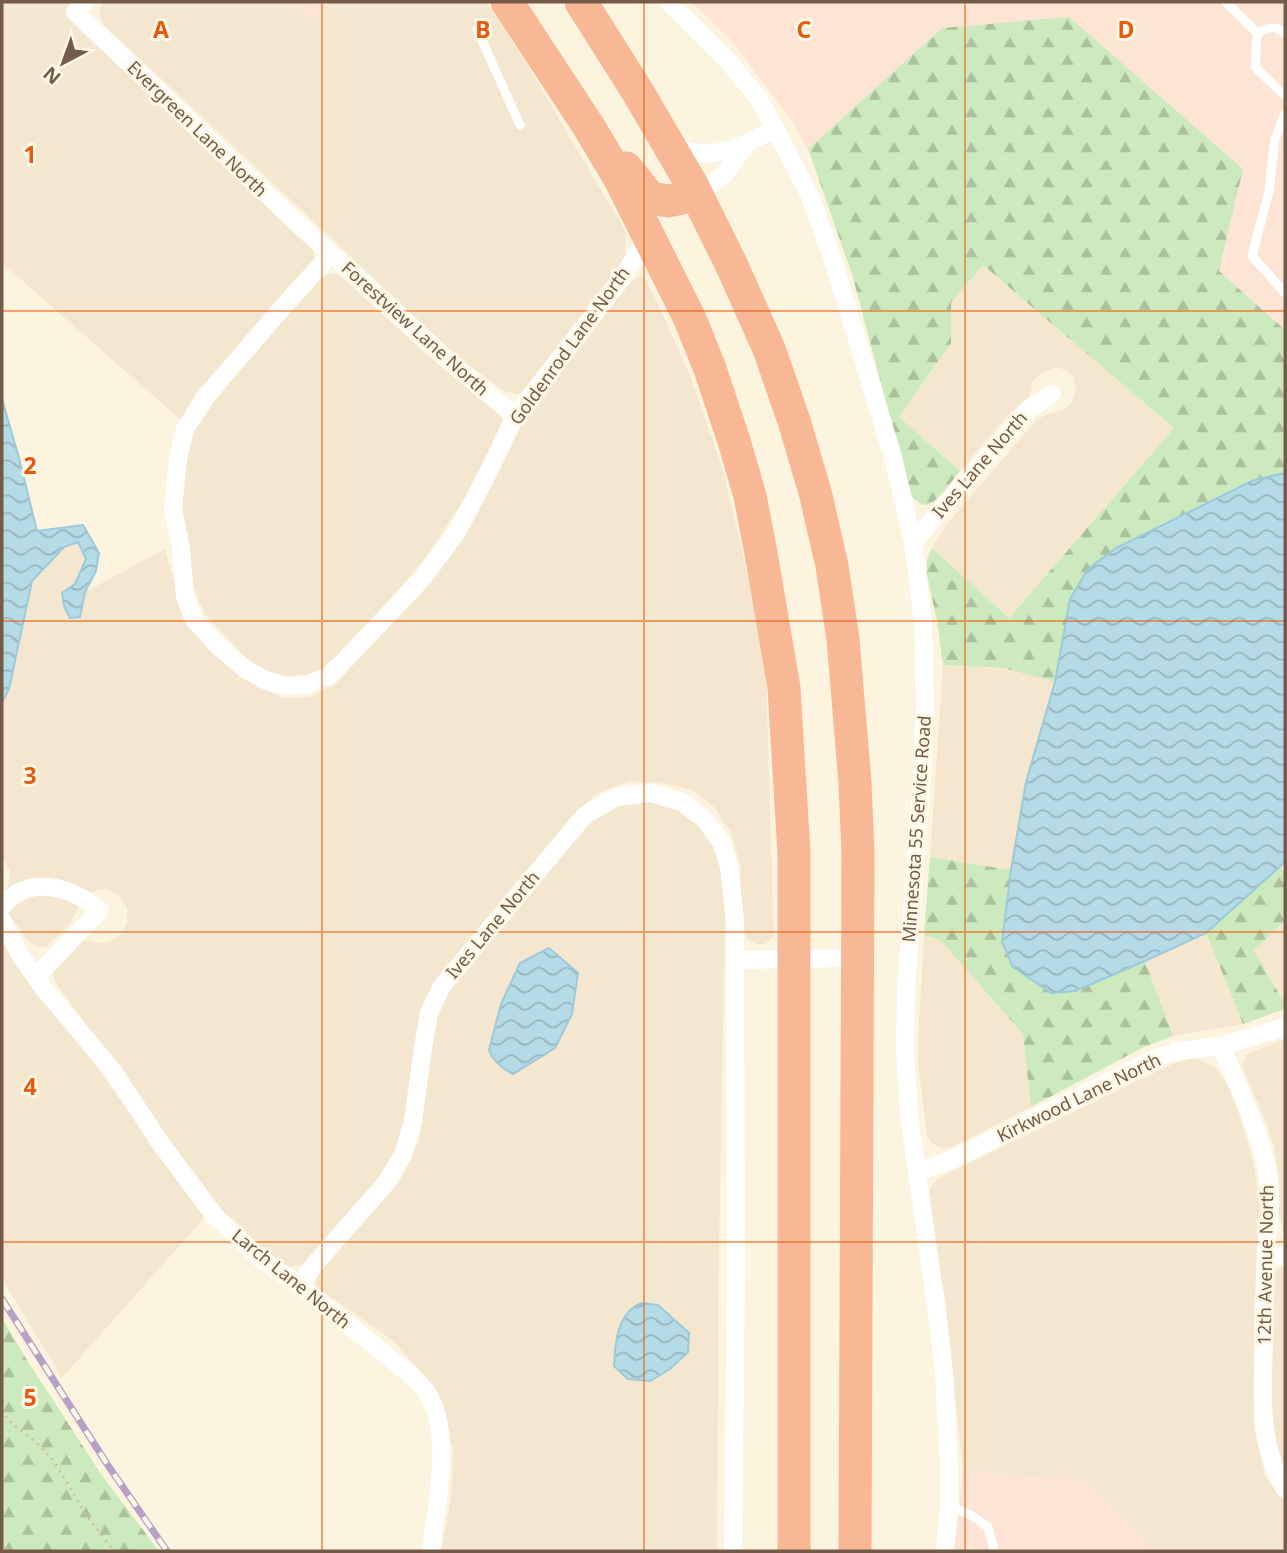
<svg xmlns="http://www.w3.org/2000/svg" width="1287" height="1553" font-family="'Noto Sans',sans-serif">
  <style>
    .residential { fill: #f5e7cf }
    .commercial { fill: #fee4d4 }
    .forest { fill: url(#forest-firs) }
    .water { fill: url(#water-waves); stroke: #9bcad9; stroke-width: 2 }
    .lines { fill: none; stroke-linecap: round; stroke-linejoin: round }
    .path { stroke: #d8b89b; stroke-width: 2.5; stroke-dasharray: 2 5; stroke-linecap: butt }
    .lane { stroke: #fff; stroke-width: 9 }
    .street { stroke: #fff; stroke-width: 18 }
    .highway { stroke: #f9b895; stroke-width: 33 }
    .rail-casing { stroke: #b7a0c6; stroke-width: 7 }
    .rail { stroke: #fff8e7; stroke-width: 4.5; stroke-dasharray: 13; stroke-linecap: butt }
    .grid { fill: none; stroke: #e8590c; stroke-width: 2; stroke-opacity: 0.55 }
    .labels { text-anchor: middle; stroke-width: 6; stroke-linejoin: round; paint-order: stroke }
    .street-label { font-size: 18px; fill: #745b47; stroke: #fff8e7 }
    .grid-label { font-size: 23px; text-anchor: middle; font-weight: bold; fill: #e8590c; stroke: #fff8e7; stroke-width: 6; stroke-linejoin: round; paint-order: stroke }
  </style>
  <defs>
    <pattern id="forest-firs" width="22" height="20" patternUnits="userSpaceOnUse" patternTransform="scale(1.75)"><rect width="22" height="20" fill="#cdeabf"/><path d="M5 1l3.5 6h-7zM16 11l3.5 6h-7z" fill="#abc19d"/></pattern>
    <pattern id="water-waves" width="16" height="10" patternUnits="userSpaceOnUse" patternTransform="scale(1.75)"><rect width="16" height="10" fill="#b5dbe7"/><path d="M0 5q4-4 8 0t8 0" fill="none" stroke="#98b5bd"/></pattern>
  </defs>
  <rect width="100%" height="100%" fill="#fdf4e0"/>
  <path class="residential" d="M2,2H79L75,13L76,26L313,248L314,261L305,275L197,391L181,420L2,263Z
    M102,2H294L313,18L329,2H487L529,68L626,232L625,263L526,390L520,394L505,392L460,359L104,25L99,15Z
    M983,265L1174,428L1009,618L932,548L946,525L1037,419L1048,414L1063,410L1072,402L1075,392L1074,378L1067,371L1057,367L1041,373L1032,383L1031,392L1029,397L1011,412L960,471L899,417L951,343V303Z
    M331,273L339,275L437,363L498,409L503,420L502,426L465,498L426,557L328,672L296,683L269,674L243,655L205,614L186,572L179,525L188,442L202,414L213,399L320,280Z
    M638,277L647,280L690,375L723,470L749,581L766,676L774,936L764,945L756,944L746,938L742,922L740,865L731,833L714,807L693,791L667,784L629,781L596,794L572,817L437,980L406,1127L392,1163L379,1184L301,1265L289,1267L273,1259L217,1205L55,982L52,971L78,942L86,940L98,943L109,942L123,933L127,921V908L119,895L106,889L98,890L91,893L82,900L70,924L46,947H39L29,942L4,908V898L8,886L10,871L2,858V703L9,689L32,581L64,547L78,542L86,559L75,584L80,617L85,592L165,549L181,607L214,654L256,686L284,698L310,697L337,683L452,550L522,424L628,285Z
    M943,665L1003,668L1055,682L1026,782L1011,870L930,857Z
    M645,798L694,813L726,861L719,1249L717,1551H441L451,1497L453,1450L438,1404L419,1370L391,1339L324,1293L315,1285L317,1275L400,1181L420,1138L431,1037L444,997L596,815L622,801Z
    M1285,921V1004L1254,951Z
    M2,932L14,952L205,1217L62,1378L2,1278Z
    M1206,933L1243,1024L1173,1036L1145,961Z
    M924,935L940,940L1023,1034L1031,1107L950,1148H941L932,1143L927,1136L918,1064L919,1021Z
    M1285,1039V1234L1278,1213L1279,1179L1274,1146L1267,1125L1242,1066L1247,1054Z
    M1195,1058L1215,1067L1232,1089L1254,1164L1262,1223L1254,1308V1428L1265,1476L1279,1495L1285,1501V1551H1153L1082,1481L963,1471L945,1299L926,1199L932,1185L938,1179L951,1172L1174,1063Z
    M1282,1267H1285V1476L1269,1438L1273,1278L1277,1269Z"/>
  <path class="commercial" d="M294,2H329L313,18Z
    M691,2H1285V330L1219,272L1243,169L942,28L808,149L792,121L730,39Z
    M963,1471L1082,1481L1153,1551H954Z"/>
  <path class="forest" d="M1069,17L1243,169L1219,271L1285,330V473L1254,480L1116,548L1070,599L1055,682L1003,668L943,665L937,621L927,575V559L932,548L1009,618L1174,428L983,265L951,303V343L899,417L960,471C953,479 937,504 926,505C920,505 915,500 911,496L852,274L808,149L942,28Z
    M930,857L1011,870L1002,942L1075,990L1145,961L1173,1036L1142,1048L1031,1107L1023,1034L940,940L924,935Z
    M1280,867L1285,872V921L1254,951L1285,1004V1009L1243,1024L1206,933Z
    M2,1318L27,1360L101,1474L159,1551H2Z"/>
  <path class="water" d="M2,399L19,458L37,531L83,525L99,553L96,571L85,592L80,617L70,618L64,606L62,593L75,584L86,559L78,542L64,547L32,581L9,689L2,703Z
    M1285,473V862L1206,933L1145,961L1075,991L1051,993L1013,967L1002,942L1011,870L1026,782L1055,682L1070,599L1088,569L1116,548L1254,480Z
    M549,948L578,973L572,1014L555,1048L513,1074C503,1069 493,1061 489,1050L501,1004L520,963Z
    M642,1303L658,1305L689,1333L688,1352L670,1369L650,1381L628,1379L614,1366C615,1343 617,1312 642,1303Z"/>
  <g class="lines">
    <path class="path" d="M2,1410L9,1421L39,1445L54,1461L86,1515L114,1551"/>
    <path class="lane" d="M1226,2L1257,33L1255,67L1285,96
      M477,29L520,125
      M1257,33C1269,27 1275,25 1285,34
      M1285,114L1275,139L1269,191L1252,256L1285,293
      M949,1506L971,1515L988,1527L994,1551"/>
    <path class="street" d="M84,2L75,12L298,224L450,362L515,416
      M669,2L729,62L759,99L775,128
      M672,143C677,145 683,149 688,151C719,160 749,143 775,128L810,196L832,257L893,457L913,542L923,622L925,705L921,791L906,986L905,1051L909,1115L938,1320L944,1373L949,1463V1506L945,1551
      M696,195L724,175L746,145
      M331,254L288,301L209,393L185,429L178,459L173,509L181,548L185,596L194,620L218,646L245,669L265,680L286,686L308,684L328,676L344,661L422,579L457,532L490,469L515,416L621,279L649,236
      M913,542L1029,409L1052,394
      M2,907C28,873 71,887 100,910L36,977
      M2,920L20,955L44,989L113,1071L161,1144L214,1215L261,1259L299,1285L411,1375C415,1380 422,1385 426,1391C454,1432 436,1505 431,1551
      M736,960L857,958
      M1221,1046C1239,1091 1267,1143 1270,1193C1271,1212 1267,1232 1266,1252C1264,1280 1265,1309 1264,1338C1263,1389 1257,1443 1285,1489
      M918,1172L956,1158L1155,1058L1178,1051L1221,1046L1285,1027
      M1266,1255L1285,1256
      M299,1285L326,1251L386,1183L403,1155L413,1121L423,1048L429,1013L442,986L584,816L616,797L651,793L682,802L705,820L721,842L729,866L735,921L736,1274L733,1551"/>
    <path class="highway" d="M507,2L589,127L620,179L690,319L710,369L734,441L750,496L761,553L784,688L794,853V1551
      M581,2L639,94L692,185L732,266L769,349L794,421L815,492L832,566L843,639L855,783L858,853L855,1551
      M626,168L650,198L669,201L696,195"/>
    <g class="rail-casing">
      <path id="rail" d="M2,1299L107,1464L167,1551"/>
    </g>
    <use href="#rail" class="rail"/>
  </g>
  <path class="grid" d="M322,2V1551M644,2V1551M965,2V1551M2,311H1285M2,621H1285M2,932H1285M2,1242H1285"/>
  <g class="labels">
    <g class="street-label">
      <text transform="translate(197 129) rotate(44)" y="6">Evergreen Lane North</text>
      <text transform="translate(415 329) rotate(42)" y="6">Forestview Lane North</text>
      <text transform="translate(570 346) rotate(-54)" y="6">Goldenrod Lane North</text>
      <text transform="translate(980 465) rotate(-49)" y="6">Ives Lane North</text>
      <text transform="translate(917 829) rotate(-86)" y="6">Minnesota 55 Service Road</text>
      <text transform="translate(493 925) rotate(-50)" y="6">Ives Lane North</text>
      <text transform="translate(1079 1098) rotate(-26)" y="6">Kirkwood Lane North</text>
      <text transform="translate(1266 1265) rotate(-89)" y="6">12th Avenue North</text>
      <text transform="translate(291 1279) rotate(39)" y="6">Larch Lane North</text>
    </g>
  </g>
  <g class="grid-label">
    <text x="161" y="38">A</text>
    <text x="483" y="38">B</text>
    <text x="804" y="38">C</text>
    <text x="1126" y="38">D</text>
    <text x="30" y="163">1</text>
    <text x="30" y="474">2</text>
    <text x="30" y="784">3</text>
    <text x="30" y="1095">4</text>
    <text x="30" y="1406">5</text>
  </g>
  <rect width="1287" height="1553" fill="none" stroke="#745b47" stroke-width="7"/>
  <g transform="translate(63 63) rotate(221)" stroke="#fff8e7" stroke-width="5" paint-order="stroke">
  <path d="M0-5L12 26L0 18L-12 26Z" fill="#745b47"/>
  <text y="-10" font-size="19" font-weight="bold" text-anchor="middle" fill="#745b47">N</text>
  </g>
</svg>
